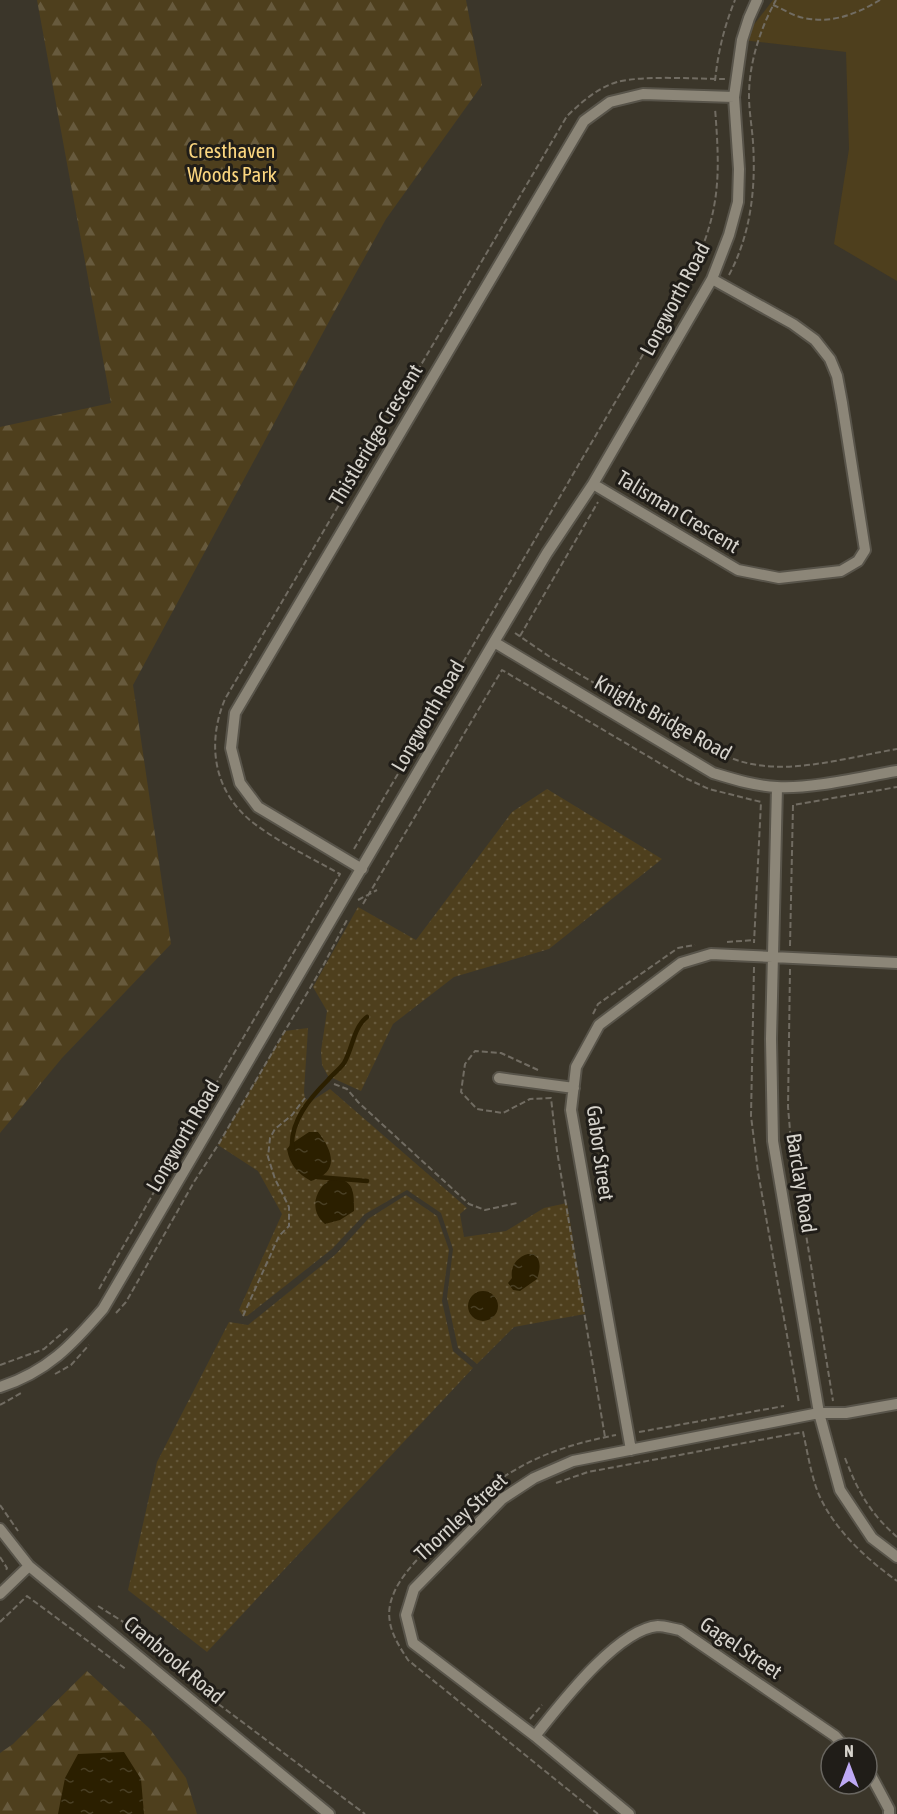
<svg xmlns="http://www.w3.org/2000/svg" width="897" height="1814" font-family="'Asap Condensed',sans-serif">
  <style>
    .grass { fill: url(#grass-dots) }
    .forest { fill: url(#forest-firs) }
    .park { fill: #4e3f1d }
    .water { fill: url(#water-ripples) }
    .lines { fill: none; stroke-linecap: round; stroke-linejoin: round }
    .stream { stroke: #2b1f00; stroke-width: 4.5 }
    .minor-casing { stroke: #58544a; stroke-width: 14 }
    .path { stroke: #716c62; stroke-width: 2; stroke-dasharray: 6 3; stroke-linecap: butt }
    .minor { stroke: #8c8678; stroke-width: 10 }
    .labels { text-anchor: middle; stroke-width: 6; stroke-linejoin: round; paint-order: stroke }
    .park-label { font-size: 21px; fill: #fbd67f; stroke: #201d18 }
    .street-label { font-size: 21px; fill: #d6d3cc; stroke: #201d18 }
  </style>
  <defs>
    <pattern id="grass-dots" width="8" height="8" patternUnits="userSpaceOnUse" patternTransform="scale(1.5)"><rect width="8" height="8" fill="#4e3f1d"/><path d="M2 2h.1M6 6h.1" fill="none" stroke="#675a3d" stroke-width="1.8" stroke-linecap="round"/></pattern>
    <pattern id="forest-firs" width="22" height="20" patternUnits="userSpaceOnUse" patternTransform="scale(1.5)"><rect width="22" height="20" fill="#4e3f1d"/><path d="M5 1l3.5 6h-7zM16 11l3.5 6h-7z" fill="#675a3d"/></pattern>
    <pattern id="water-ripples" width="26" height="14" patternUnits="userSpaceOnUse" patternTransform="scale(1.5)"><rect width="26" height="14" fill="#2b1f00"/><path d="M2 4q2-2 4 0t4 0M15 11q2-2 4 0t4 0" fill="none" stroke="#493f24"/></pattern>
  </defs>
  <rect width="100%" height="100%" fill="#3b362a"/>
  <path class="grass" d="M547,789L662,859L549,949L454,977L393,1024L361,1091L328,1076L322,1065L321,1051L327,1011L313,987L358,907L416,940L512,812Z
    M308,1028L304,1092L305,1098L310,1102L330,1089L467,1208L460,1214L464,1237L506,1231L544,1208L567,1203L585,1314L514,1327L477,1364L458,1348L447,1298L453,1249L441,1213L407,1190L365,1214L332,1249L247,1316H243L239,1310L282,1214L258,1171L218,1145L285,1031Z
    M406,1195L437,1216L449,1250L442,1301L453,1351L473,1368L207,1652L128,1590L157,1462L229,1322L248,1325L336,1254L368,1219Z"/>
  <path class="forest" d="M37,0H466L482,85L386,219L332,316L133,685L171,944L62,1058L0,1133V427L111,403Z
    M87,1671L150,1729L186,1778L197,1814H0V1753L13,1744Z"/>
  <path class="park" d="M773,0H897V281L834,244L849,149L846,52L742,40Z"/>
  <path class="water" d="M309,1132H318C333,1151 340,1172 311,1181C297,1173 290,1165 287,1149L291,1144Z
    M333,1178C355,1180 354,1193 354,1211L340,1220L325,1224C308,1210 315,1187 333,1178Z
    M528,1254H534C542,1261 540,1270 537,1279L520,1291L513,1290L508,1283L512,1278C510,1266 517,1257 528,1254Z
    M468 1306a15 15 0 1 1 30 0a15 15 0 1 1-30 0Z
    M124,1752L141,1779L144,1814H58L65,1778L78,1754Z"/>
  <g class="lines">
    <path class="stream" d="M292,1149C290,1121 310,1098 328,1080C333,1074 340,1069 344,1063C353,1048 353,1028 367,1017
      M317,1177L367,1181"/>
    <g class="minor-casing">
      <path id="minor" d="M593,484L738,570L779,578L841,571L858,561L865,550L842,403L837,376L830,359L815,340L793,324L712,279
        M494,642L713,773C733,779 755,786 777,787C813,789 861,777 897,771
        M777,787L771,1039L773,1141L819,1413L840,1490L872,1538L897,1557
        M362,869L258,807L240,783L231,748L235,713L584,121L610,102L643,94L734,97
        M499,1078L574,1088
        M0,1387C47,1372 72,1345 103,1309L494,642L547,553L593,484L712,279L729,235L738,202L739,169L734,97L742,40L749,18L757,0
        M631,1450L571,1110L576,1067L599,1025L681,963L711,954L897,963
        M0,1529L29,1566L329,1814
        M0,1594L29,1566
        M535,1736C559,1706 617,1629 658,1626C665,1626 673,1629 680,1630L835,1736L846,1748
        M867,1768L889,1809V1814
        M629,1814L535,1736L413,1643L406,1615L414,1589L502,1499L534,1478L573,1461L819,1413H846L897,1404"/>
    </g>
    <path class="path" d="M773,5C783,9 793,16 804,18C831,24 857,14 880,0
      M715,81C718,52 724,27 735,0
      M729,275C751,234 756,187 753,142C752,127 749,111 749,96C749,63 760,29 776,0
      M515,633L553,659L705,747C722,754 739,763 758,765C800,772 855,756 897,749
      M520,636L598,502
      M354,849L693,269C721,209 720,173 715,108
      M358,900L377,890
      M363,904L502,670L683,777L709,789L761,802L754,943
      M727,942L754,940
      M790,946L793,805L897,787
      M754,967L751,1116L758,1172L799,1403
      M790,969L788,1107L791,1142L833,1401
      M593,1014L598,1004L678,948L695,945
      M538,1070L501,1053L475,1051L465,1064L461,1092L477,1109L503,1113L530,1099L551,1098L557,1151L605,1437
      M334,1084L347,1089L358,1102L469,1204L485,1210L517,1203
      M99,1289L204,1104L340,874C313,859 284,845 259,827C215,797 205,747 225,699L567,116C582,102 597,88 617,82C645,75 695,79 725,79
      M116,1313L126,1302L194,1182L218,1145L323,966L348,918
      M243,1316L279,1236L289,1226V1207L275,1179L268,1157L270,1138L275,1129L292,1115L305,1098
      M0,1365L44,1349L68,1328
      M55,1374L71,1365L89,1345
      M0,1405L21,1393
      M639,1432L784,1406
      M845,1458C858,1492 870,1513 897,1537
      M556,1483L588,1472L803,1432C807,1450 810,1469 816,1487C829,1525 865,1558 897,1581
      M0,1505L18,1531
      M0,1557L7,1568L6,1570
      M98,1606L141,1633L167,1663
      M0,1622L27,1596L127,1670
      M197,1688L365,1814
      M530,1719L542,1705
      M598,1814L408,1660C397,1643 386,1626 390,1605C395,1581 415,1562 431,1545C447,1529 462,1511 479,1496C520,1460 564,1445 616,1435"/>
    <use href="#minor" class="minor"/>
  </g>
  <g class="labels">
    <g class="park-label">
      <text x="232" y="158">Cresthaven<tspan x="232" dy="24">Woods Park</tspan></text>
    </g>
    <g class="street-label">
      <text transform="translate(675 299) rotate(-62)" y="7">Longworth Road</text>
      <text transform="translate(376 435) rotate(-59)" y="7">Thistleridge Crescent</text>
      <text transform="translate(678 512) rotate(31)" y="7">Talisman Crescent</text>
      <text transform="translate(428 716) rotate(-60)" y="7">Longworth Road</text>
      <text transform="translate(663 718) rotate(29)" y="7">Knights Bridge Road</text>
      <text transform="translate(183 1136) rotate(-60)" y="7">Longworth Road</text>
      <text transform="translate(600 1153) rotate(82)" y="7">Gabor Street</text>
      <text transform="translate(801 1183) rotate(81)" y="7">Barclay Road</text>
      <text transform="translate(461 1517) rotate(-43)" y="7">Thornley Street</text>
      <text transform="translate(741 1648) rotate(34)" y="7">Gagel Street</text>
      <text transform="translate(174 1660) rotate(40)" y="7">Cranbrook Road</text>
    </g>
  </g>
  <g transform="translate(849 1766)"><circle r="28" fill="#201d18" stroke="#696660" stroke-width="1.5"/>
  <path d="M0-4.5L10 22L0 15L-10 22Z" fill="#bea9f4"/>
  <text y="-9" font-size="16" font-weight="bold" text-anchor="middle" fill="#d6d3cc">N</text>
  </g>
</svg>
